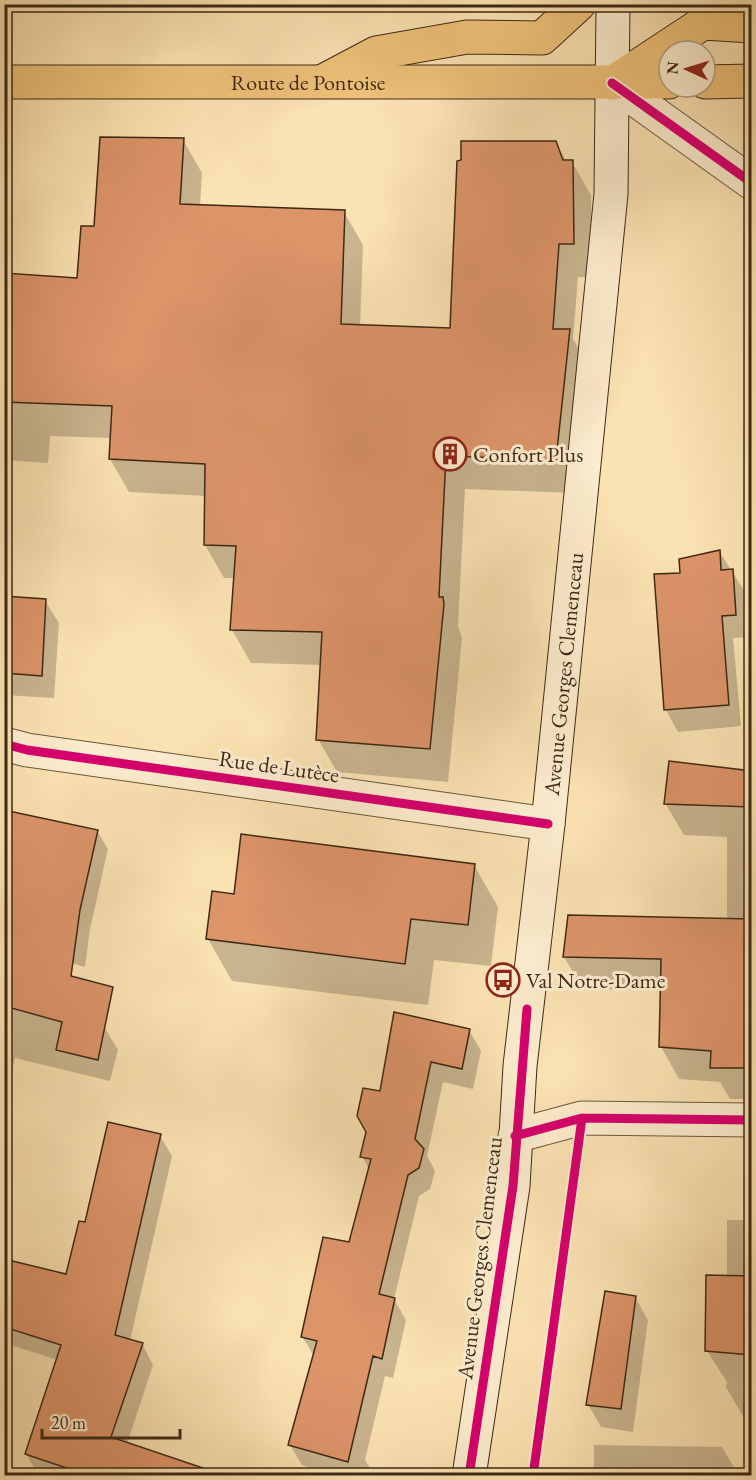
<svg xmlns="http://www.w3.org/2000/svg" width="756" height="1480" font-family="'EB Garamond',serif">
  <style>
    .shadow { fill: #0003 }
    .building { fill: #dc9469; stroke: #3d2915; stroke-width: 1.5 }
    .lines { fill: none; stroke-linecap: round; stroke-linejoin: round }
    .street-casing { stroke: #6c573c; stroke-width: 35 }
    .secondary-casing { stroke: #3d2915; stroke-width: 35 }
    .primary-casing { stroke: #3d2915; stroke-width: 35 }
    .street { stroke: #fceccd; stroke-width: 33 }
    .secondary { stroke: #fceccd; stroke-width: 33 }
    .primary { stroke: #eec179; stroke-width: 33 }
    .cycleway-casing { stroke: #fceccd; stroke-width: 13 }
    .cycleway { stroke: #d6006c; stroke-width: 9 }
    .labels { text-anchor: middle; stroke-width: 6; stroke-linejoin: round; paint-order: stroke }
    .street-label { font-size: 22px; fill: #3d2915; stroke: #fceccd }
    .poi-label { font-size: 22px; fill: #3d2915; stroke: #fceccd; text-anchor: start }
  </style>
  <rect width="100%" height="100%" fill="#fbe2b2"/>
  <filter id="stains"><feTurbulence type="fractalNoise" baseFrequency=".00333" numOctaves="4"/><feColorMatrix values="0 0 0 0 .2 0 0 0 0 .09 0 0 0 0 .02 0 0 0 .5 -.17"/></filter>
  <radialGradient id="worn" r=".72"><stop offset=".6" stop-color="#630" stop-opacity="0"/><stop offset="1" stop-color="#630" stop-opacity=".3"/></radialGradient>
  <path class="shadow" d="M183,140L202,173L200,207L344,212L363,245L360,326L451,330L556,143L566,161L572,162L591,195L592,277H578L573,339L588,364L574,493L465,489L458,626L462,638L448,782L337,772L318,739L322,665L251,663L232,630L235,578H224L205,545L206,496L129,492L110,459L111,438L50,436L48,463L4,460V274L79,279L95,228Z
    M719,551L745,592L748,637L733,638L741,726L678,732L666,710L656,576L682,574Z
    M4,598L45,601L59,623L54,698L4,695Z
    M752,774V1099H730L720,1082L679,1079L661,1047L662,990L583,989L564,957L727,920V837L684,835L665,803Z
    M97,831L108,849L90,929L85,967L4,944Z
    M474,865L498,907L491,966L434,960L428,1005L232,981L208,939Z
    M4,1001L105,1028L118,1050L110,1081L15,1058L10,1080L4,1079Z
    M469,1030L481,1051L473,1089L443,1082L427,1156L435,1171L430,1189L419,1196L394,1299L406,1320L393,1378L385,1376L365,1460L375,1476H311L313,1469L302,1465L290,1445L314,1356L302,1336L350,1244L369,1169L362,1156L381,1093Z
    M160,1136L172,1156L130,1341L142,1344L153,1365L127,1444L219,1476L38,1474L26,1454L58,1360L4,1343V1274L67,1276L86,1224Z
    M745,1204H752V1418H744L726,1387L727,1382L707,1351L727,1277V1220H744Z
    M635,1297L648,1320L633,1432L601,1427L588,1404Z
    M594,1445L722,1447L739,1476H594Z"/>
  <path class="building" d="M100,137L184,138L180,204L345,210L341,324L450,328L457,161L461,160V141H556L563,160H573L574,244H559L553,329H570L556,460L446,456L439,597H443L444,604L430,749L316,740L322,632L230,630L236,546L204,545L205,464L109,459L112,406L4,402V273L77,278L81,226H94Z
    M720,550L721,570L733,569L736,615L722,616L729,705L664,710L654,574L680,573L679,559Z
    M4,596L46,599L42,676L4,673Z
    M669,761L752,771V807L664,804Z
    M4,810L98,830L80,910L71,976L113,987L98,1060L56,1050L62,1022L4,1006Z
    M241,834L475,864L468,925L411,919L405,964L206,939L212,891L234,894Z
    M568,915L752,919V1068H710L711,1051L659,1047L661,959L563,957Z
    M394,1012L470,1029L462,1069L431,1062L415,1139L424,1149L419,1168L408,1175L379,1294L395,1298L382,1359L373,1356L348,1462L288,1445L317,1341L301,1337L323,1237L349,1242L371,1159L360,1157L366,1132L357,1116L363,1088L380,1091Z
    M108,1122L161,1134L115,1335L143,1343L111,1437L206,1469L205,1476H90L25,1454L61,1345L4,1327V1259L66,1274L79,1221L85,1222Z
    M706,1275L752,1276V1355L705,1351Z
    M605,1291L636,1296L621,1409L586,1405Z"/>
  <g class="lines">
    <g class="street-casing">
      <path id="street" d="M612,83L752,183
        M4,744L27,750L548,824
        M515,1136L582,1118L752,1120"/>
    </g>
    <g class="secondary-casing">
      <g id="secondary">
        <path id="s1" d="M469,1476L513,1186L520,1066L548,824L611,194L613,4"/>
      </g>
    </g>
    <g class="primary-casing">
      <g id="primary">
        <path d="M325,80L376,53L467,37L542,38L579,4"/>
        <path id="s2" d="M4,82H669"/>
        <path d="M705,82L752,81"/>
        <path d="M612,83L703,23L752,26"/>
      </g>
    </g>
    <use href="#street" class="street"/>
    <use href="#secondary" class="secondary"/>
    <use href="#primary" class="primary"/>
    <g class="cycleway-casing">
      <path id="cycleway" d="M612,83L752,183
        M4,744L27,750L548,824
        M515,1136L582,1118L752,1120
        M469,1476L513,1186L527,1009
        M533,1476L582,1118"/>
    </g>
    <use href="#cycleway" class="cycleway"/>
  </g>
  <defs>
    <g id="building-ring" transform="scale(1.725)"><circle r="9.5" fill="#fceccd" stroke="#8f2418" stroke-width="1.5"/><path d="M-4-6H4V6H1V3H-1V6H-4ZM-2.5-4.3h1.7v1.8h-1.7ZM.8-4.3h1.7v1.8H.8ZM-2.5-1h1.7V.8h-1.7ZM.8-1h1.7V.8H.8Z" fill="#8f2418"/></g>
    <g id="bus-ring" transform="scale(1.725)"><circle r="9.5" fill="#fceccd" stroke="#8f2418" stroke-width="1.5"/><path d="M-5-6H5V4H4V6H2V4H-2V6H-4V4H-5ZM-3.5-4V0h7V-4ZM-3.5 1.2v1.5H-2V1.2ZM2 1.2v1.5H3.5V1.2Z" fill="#8f2418"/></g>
  </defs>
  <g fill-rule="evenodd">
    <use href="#building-ring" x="450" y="454"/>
    <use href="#bus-ring" x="503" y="980"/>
  </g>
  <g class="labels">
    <g class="street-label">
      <text dy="8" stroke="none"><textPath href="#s2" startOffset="304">Route de Pontoise</textPath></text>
      <text dy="8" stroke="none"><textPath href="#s1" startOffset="808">Avenue Georges Clemenceau</textPath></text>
      <text transform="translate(279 766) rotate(8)" y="8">Rue de Lutèce</text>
      <text transform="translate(479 1258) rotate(-83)" y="8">Avenue Georges Clemenceau</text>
    </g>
    <g class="poi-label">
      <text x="473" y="462">Confort Plus</text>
      <text x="526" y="988">Val Notre-Dame</text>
    </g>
  </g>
  <rect width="756" height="1480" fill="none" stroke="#fbe2b2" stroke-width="24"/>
  <rect x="6" y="6" width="744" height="1468" fill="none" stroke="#3d2915" stroke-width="3"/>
  <rect x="12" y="12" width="732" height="1456" fill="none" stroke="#3d2915" stroke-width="1.5"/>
  <g transform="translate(687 69) rotate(274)"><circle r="28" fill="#fceccd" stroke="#b09e83" stroke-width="1.5"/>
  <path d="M0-4.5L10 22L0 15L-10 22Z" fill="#8f2418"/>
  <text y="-9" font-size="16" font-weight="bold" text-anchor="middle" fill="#3d2915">N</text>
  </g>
  <path d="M42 1429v9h138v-9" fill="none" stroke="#3d2915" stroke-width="3"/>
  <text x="51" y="1429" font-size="18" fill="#3d2915" stroke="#fceccd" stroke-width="4.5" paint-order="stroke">20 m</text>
  <rect width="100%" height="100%" filter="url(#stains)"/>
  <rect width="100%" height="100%" fill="url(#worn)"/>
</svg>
